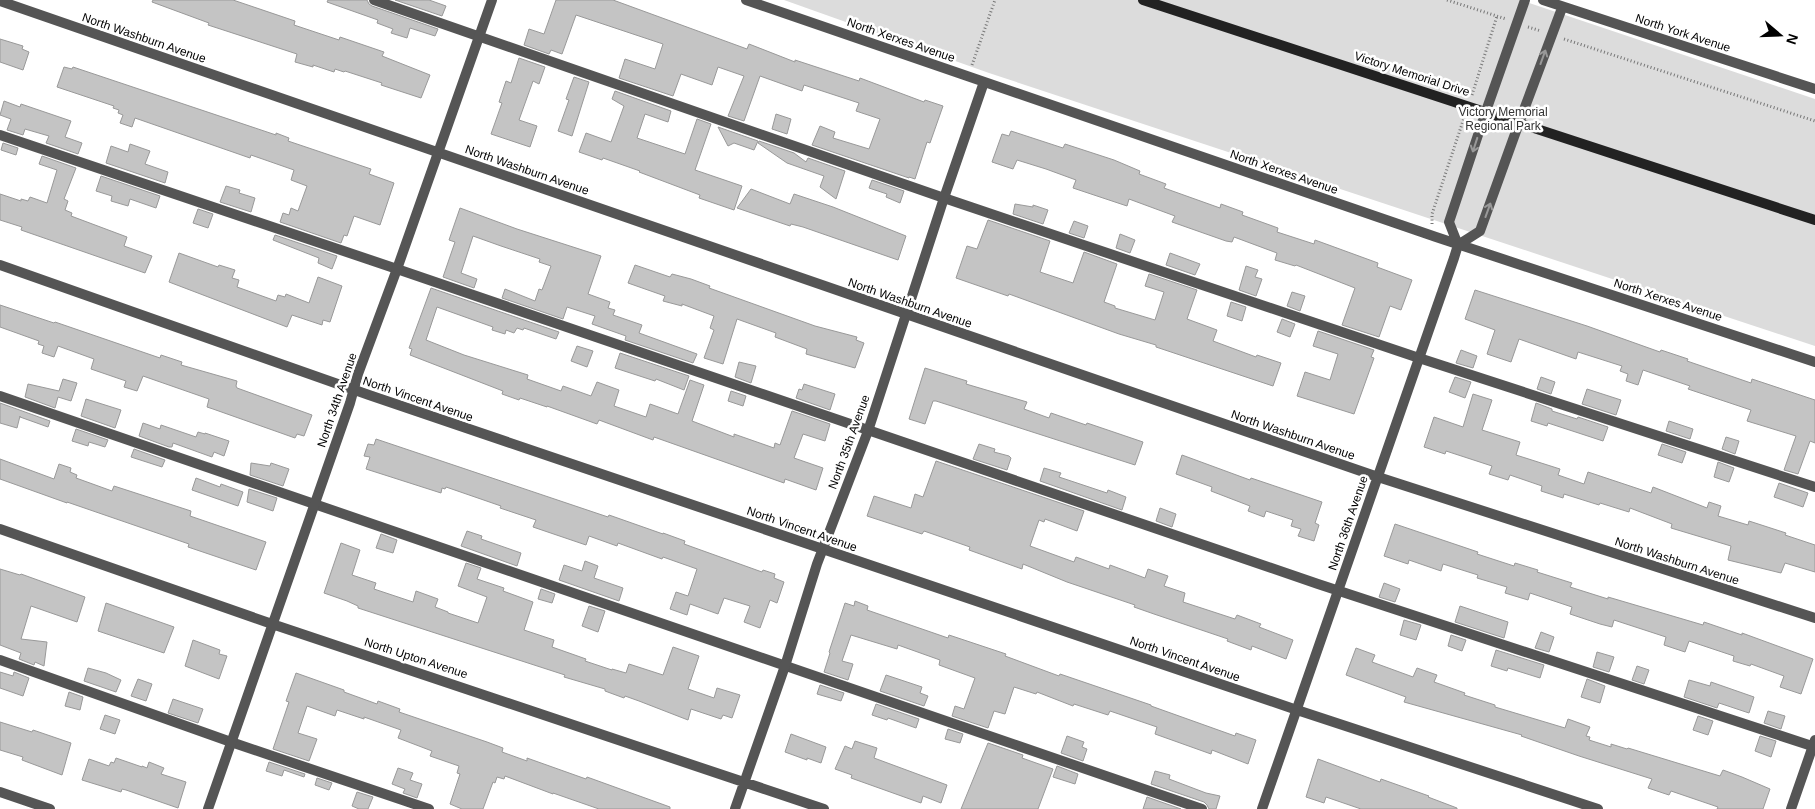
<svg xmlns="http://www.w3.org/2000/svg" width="1815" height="809" font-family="Helvetica,sans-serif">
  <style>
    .green { fill: #dcdcdc }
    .building { fill: #c4c4c4; stroke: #999 }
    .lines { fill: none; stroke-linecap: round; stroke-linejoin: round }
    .path { stroke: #777; stroke-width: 3; stroke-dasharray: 1 2.5; stroke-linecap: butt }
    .lane { stroke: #555; stroke-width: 10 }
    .street { stroke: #555; stroke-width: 10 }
    .secondary { stroke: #222; stroke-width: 10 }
    .oneway { stroke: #999 }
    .labels { text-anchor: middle; stroke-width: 5; stroke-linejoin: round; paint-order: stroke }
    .street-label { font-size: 12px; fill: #000; stroke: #fff }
    .park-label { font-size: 12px; fill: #333; stroke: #fff }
  </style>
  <rect width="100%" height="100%" fill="#fff"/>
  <path class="green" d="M784,0H1520L1815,99V346L989,73Z"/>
  <path class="building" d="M153,0H233L295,21L294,25L339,40L340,37L384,52L382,56L430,75L421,98L381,85L382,83L345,71L344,72L335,69L334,72L313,65V67L295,62L297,54L208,25L209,23L152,2Z
    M328,0H367L369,4L372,6L438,29L435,36L410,28L407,38L391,33L393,29L377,23L378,20L327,2Z
    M395,0H429L446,6L442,16Z
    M556,0H613L747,49L749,44L795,62V60L859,81L860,78L924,102L925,100L943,106L930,143L927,142L915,179L909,177V178L812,145L820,126L835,132L833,138L869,149L880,119L856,111L859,103L804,85L802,91L760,76L744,121L728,116L744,76L718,67L712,85L681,74L673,96L619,78L625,59L655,69L663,44L576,15L562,54L551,50L549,54L524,45L529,29L544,34Z
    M0,39L23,46L22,49L29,52L23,70L0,62Z
    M519,58L545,67L539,84L533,81L519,120L537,126L530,147L491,134L502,103L499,102L506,81L511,83Z
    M64,67L72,69L73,67L276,135V133L289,138L288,141L371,169L369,174L394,183L380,225L354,216L347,236L344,235L341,243L280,222L283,213L289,215L291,208L298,211L307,186L291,180L294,170L251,155L250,158L135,118L132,127L120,123L123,115L118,113L119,110L113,108L114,106L57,87Z
    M574,77L589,82L572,136L558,131L569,100L566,99Z
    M615,91L671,111L668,122L645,114L637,138L685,154L697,119L711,124L695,170L742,186L734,210L699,198L700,195L639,172L640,171L603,158L602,160L579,152L586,133L611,142L624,106L612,99Z
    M4,101L20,107L21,104L71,121L65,137L82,143L78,154L46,143L49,136L25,129L23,135L7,130L11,119L0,115Z
    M776,114L791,119L787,134L772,129Z
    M718,127L758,141L754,150L734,143L728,146Z
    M1011,131L1063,148L1065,144L1114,160L1140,171L1139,174L1166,184L1164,188L1220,208L1221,204L1243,212L1242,215L1278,228L1277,232L1314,244L1315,240L1378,263L1377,267L1412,280L1401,310L1390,306L1379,337L1342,325L1355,288L1296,265L1295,266L1275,260L1277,253L1234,237L1232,242L1226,241L1172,222L1175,216L1129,199L1127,206L1073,188L1076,180L1046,169L1017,160L1013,169L992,162L1002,134L1009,136Z
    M759,141L794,153L806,162L808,158L845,171L836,199L820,187L824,176L787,163L758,143Z
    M3,143L18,148L16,155L1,150Z
    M130,144L150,151L145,164L168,172L165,183L106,163L111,146L128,152Z
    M42,156L76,168L64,199L68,201L65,210L72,213L71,216L127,237L124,246L152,256L145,273L21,230L22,227L0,220V194L21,201V199L28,201L30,197L47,203L57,170L39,164Z
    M101,176L160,196L156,208L130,199L128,206L111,201L112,196L96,191Z
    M872,180L904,191L900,203L886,197L887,194L869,188Z
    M226,186L240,190L239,193L255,198L251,212L220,202Z
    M751,189L790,204L794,194L833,207L906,236L898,260L803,227L791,224L790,226L737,208Z
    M1015,204L1033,207V205L1048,210L1043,224L1013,214Z
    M460,208L517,229L601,256L588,294L610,302L608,308L615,310L613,315L642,325L639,333L697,354L693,363L625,340L626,336L592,324L595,316L567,307L563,319L502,298L505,289L535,301L539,289L542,290L551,266L539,262L540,259L501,246L473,236L461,273L477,279L474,288L443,277L455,242L449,240Z
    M198,209L213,214L208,228L193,223Z
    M988,220L1050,241L1040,272L1073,283L1084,252L1117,264L1104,302L1115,306V308L1155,320L1164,292L1145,286L1149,274L1197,290L1187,319L1217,330L1213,341L1256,357L1257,355L1281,363L1273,386L1156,347V345L1119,334L1009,294L1008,296L956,278L967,246L977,249Z
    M1074,221L1088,226L1084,238L1069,233Z
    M1120,234L1135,240L1130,253L1116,248Z
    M275,235L337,256L332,269L318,263L319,258L273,240Z
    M179,253L218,267L219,265L235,270L232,278L239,280L237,287L276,301L278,295L285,297L286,294L309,303L318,277L342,286L330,322L323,320L322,325L292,315L287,327L169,282Z
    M1170,253L1200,264L1195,275L1166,265Z
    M635,265L670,277L672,274L691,279L710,286L709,288L815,326L857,337L856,340L864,343L855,368L806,354L807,349L775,337L776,333L737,319L723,364L704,358L714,330L710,328L714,316L682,304V306L663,301L665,296L628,283Z
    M1246,266L1258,270L1255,277L1262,279L1256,296L1239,290Z
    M431,288L559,332L556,339L524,328L523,330L517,328L514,333L506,330L505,334L492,330L493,327L437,307L426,340L464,355L528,375L527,379L561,391L563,386L591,396L597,382L619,390L614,406L646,417L650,404L678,414L690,380L704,385L692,421L734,437V434L774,448L775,443L780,445L792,411L830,424L825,441L803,434L794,458L823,468L816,490L785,479L784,483L654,437L653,440L599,420L597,424L547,406V407L520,398L519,400L502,394L503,391L410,355L412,349L409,348Z
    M1475,290L1587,326L1660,352L1661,350L1688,359L1687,361L1751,383L1752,379L1815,400V443L1810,441L1798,474L1784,470L1796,436L1747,421L1751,410L1688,389L1690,386L1643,370L1638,385L1626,381L1628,374L1620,371L1622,366L1578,352L1576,359L1519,339L1511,362L1487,354L1495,330L1465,319Z
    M1292,292L1305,296L1300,311L1287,306Z
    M1231,302L1246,307L1242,321L1227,316Z
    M0,305L54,323L55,322L160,358L161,355L182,362L181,365L237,381L236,386L237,388L312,415L304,436L297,434L295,438L213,409L207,407L209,399L143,376L137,391L124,387L126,381L91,369L94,359L58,346L54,357L42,353L44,346L38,344L39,341L0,327Z
    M1282,319L1295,324L1290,337L1277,332Z
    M1318,331L1374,350L1371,357L1374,358L1354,414L1297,396L1305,372L1330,380L1338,354L1313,346Z
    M577,346L593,351L587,367L571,361Z
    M1461,350L1477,356L1473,368L1456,363Z
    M620,353L689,376L684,390L656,379L655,381L615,368Z
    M739,362L756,366L751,383L735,377Z
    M925,368L967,381L966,384L1027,402L1024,409L1049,418L1051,413L1086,425L1087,423L1143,442L1135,465L936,401H933L925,424L909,419Z
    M1455,377L1471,382L1465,398L1449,392Z
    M1541,377L1555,382L1551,394L1537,389Z
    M63,379L77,383L71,401L58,397L55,408L25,397L28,384L59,391Z
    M804,384L835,394L830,410L796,398L799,389L802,390Z
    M1587,389L1621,400L1616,415L1582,404Z
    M731,391L746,396L743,406L728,401Z
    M1473,394L1492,400L1482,430L1520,442L1516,455L1560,469L1558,475L1584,484L1588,472L1651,493L1653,487L1707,508L1709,502L1721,506L1718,516L1748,525L1749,521L1786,533L1785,535L1815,545V572L1785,563L1781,573L1728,560L1731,546L1671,528L1672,524L1630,508L1629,512L1600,503L1599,505L1564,494L1563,498L1541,491L1542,486L1510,475L1508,480L1489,474L1492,466L1446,451L1445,454L1424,447L1434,417L1463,427Z
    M86,399L121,410L115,428L81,416Z
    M0,403L50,421L48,427L20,417V416L17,428L0,423Z
    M1536,403L1552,409V411L1577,419L1578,417L1608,427L1603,441L1548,423L1547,426L1531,421Z
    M1669,421L1693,429L1690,439L1666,431Z
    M143,423L160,429L161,425L196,437L198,432L205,434V433L229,441L224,456L214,452L212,457L173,443L172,447H169L139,436Z
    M76,429L108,440L105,447L89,442L88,446L72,441Z
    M1726,437L1739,441L1735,454L1722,449Z
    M376,439L608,517L609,515L663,534V533L685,541L684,544L762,572L763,570L775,574L774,578L784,582L777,603L770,600L760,628L744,622L750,606L724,598L718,614L690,604L687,615L670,609L676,592L688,596L697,569L663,557L662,559L618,543L617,546L589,536L586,545L533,527L536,520L500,508L501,506L446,487L445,489L442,488L441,493L366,469L370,457L364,456L368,444L374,445Z
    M979,444L995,449L994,452L1009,456L1011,458L1007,470L973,459Z
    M1662,444L1686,452L1682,463L1658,455Z
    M134,449L165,460L162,467L131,457Z
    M1182,455L1250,480L1251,478L1322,502L1315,523L1319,525L1314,541L1298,536L1301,529L1291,526L1293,520L1266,511L1264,517L1248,511L1250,506L1211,491L1212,487L1176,474Z
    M0,459L54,479L59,464L71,468L70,472L77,475L76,478L112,491L114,486L191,511L190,516L266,542L256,570L188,547L189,544L67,502V503L0,479Z
    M936,461L1084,511L1077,531L1045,519L1044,522L1039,520L1030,546L1074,562L1076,557L1109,569L1110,565L1145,578L1148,569L1168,576L1164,586L1185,593L1183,602L1235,619L1237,615L1261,624L1259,627L1293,640L1286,659L1252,646L1251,650L1227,641L1228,639L1154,614L1134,607L1135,605L1067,582L1023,564L1022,569L969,550L970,547L924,531L922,534L867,516L874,496L911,508L915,494L923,497Z
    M1718,462L1734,468L1729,482L1714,477Z
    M251,463L270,466L271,463L289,469L283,486L250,475Z
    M1044,468L1061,473L1059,477L1107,493L1108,490L1126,497L1122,510L1040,481Z
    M196,478L220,487L221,484L243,492L238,506L192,490Z
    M1779,483L1808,493L1803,507L1774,497Z
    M249,489L277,498L273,511L247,502Z
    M1160,508L1176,514L1172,527L1156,521Z
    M1395,524L1478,552L1477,554L1514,566L1515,563L1538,570L1537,572L1572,583L1570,587L1608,599V597L1703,625L1704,622L1742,635V633L1813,659L1801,694L1780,687L1784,676L1751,664L1750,666L1733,661L1734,656L1689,641L1685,652L1664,645L1666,637L1614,620L1612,627L1600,624L1570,614L1572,607L1530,593L1528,600L1505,593L1507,587L1477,578L1478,575L1443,564L1441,571L1409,560L1408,564L1384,556Z
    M467,531L482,536L481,539L521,553L517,566L461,546Z
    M381,534L397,540L393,553L376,548Z
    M341,543L360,550L352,575L376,583L374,589L413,602L416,591L438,599L435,607L448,612V613L478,623L487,597L458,586L466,563L481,568L477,579L504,588L503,591L533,602L524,630L554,640L552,647L586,659L585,661L612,670V669L626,673L629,664L663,675L673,647L699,656L688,689L714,698L717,688L740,695L732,718L723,715L721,719L691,709L688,720L639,701L625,696L624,698L605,691V689L564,677L565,675L358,608V606L347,601L324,593Z
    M585,561L598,566L594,578L623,588L619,601L559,580L564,565L582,571Z
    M0,569L20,575L21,574L85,597L77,622L31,606L21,639L47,642L44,666L35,662L34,665L19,659L21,653L0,645Z
    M1384,583L1400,589L1395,602L1379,597Z
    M541,589L555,594L552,603L538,599Z
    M855,601L868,606L867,610L948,638L949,635L1006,654L1005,656L1059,676L1060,674L1151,705V706L1235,736L1236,733L1256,740L1248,764L1212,750L1211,754L1155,734L1157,727L1110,711L1108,715L1074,704L1073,706L1037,692L1036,694L1014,687L1005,714L994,711L988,728L952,716L955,706L964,709L975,678L939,665L940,660L898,645L897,649L851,635L842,661L853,664L848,680L824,672L830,653L829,652L845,603L854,606Z
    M106,603L174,627L164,653L98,631Z
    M589,606L605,611L598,632L582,626Z
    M1460,606L1508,622L1504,638L1455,622Z
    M1404,620L1421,625L1416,640L1400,635Z
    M1541,632L1554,637L1549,652L1535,648Z
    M1451,635L1466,640L1462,651L1448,646Z
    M193,640L220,650L219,654L227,656L219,679L185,666Z
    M1356,648L1375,655L1372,662L1413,677L1417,668L1437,675L1434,682L1465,693L1464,695L1495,705V707L1565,728L1568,719L1590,727L1586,736L1590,737L1589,740L1611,747V744L1627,749L1628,748L1720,776L1723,770L1742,777L1770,789L1763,809H1717L1718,807L1671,791L1669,795L1648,788L1652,779L1579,756L1521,736L1522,735L1404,702L1406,697L1346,675Z
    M1496,650L1544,665L1540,678L1508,668L1507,671L1491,666Z
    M1597,652L1614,657L1609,672L1593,667Z
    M1637,666L1649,670L1644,684L1632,680Z
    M88,668L106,673L121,680L116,692L84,681Z
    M0,672L13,676L14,672L29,678L23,696L0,688Z
    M296,673L344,690V692L377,704L378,701L400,709L399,712L487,742L503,748L502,752L527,761V758L586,779L587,777L670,807V809H599L553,793V794L505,776L504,779L497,777L495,783L493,782L483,809H462L450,804L460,774L457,773L459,766L430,756L432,751L398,738L401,730L364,717V719L337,710L335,716L307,706L298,733L317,739L309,761L273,749L289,702L286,701Z
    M886,675L922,687L920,693L928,696L924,706L880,691Z
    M138,679L152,684L146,701L131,696Z
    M1587,679L1605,686L1600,703L1581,697Z
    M1689,680L1710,686L1711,682L1754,697L1749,713L1719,703L1717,708L1684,697Z
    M820,685L844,693L841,701L817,694Z
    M69,692L83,697L80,710L65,706Z
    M173,699L203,709L198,723L168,713Z
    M876,704L919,719L916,728L888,718L887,720L872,715Z
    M1768,711L1785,716L1781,729L1764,723Z
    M105,715L120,720L115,734L100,729Z
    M1698,716L1713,721L1708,735L1693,730Z
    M0,722L32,732L33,730L71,743L62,775L22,760L23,757L0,750Z
    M948,729L963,734L960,743L945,739Z
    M791,734L826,747L821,763L807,758V760L785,752Z
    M1067,736L1084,742L1082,747L1087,749L1083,761L1061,753Z
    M1760,736L1776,741L1771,757L1755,751Z
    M855,741L877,748L874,758L947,785L941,803L923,796L921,803L851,778L852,775L835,769L845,746L852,749Z
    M988,743L1023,755L1022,758L1053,769L1038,809H961Z
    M116,758L142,767V766L147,768L149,762L164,768L161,774L186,782L178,808L126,790L122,789L121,792L82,780L89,759L109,766L111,762L114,763Z
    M1318,759L1380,782L1381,779L1429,796L1428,797L1457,808V809H1361L1326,797L1324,803L1306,797Z
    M269,762L305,774L304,777L284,770L282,776L266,771Z
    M1057,766L1078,774L1075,784L1053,777Z
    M398,768L413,773L410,780L422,784L417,798L403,793L405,789L392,784Z
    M1155,771L1170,775L1169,779L1206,793L1220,796L1216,809H1209L1207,805L1204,802L1151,784Z
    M317,778L332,783L329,790L315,785Z
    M357,792L373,797L368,809H359L352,806Z
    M1147,797L1181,809H1143Z"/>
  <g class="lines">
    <path class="path" d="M1447,0L1506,19
      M1528,27L1541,31
      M1564,39L1815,121
      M972,65L995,0
      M1472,95L1497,16
      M1432,224V214L1464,118"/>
    <path class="lane" d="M374,0L944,198L1419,358L1815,487
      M0,135L397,269L1318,584L1815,747
      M0,396L1202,809
      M0,660L231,742L429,809"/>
    <path class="street" d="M746,0L1436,237L1815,362
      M1543,0L1815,89
      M0,1L1378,477L1815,618
      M1458,245L1480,231L1519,123L1562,8
      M0,265L369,395L1297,710L1598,809
      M0,529L272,624L824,809
      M0,792L50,809
      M208,809L350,403L358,374L397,269L492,0
      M735,809L785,666L817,564L868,431L944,198L984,82
      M1262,809L1454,258L1458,245L1449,222L1486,111L1525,0
      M1791,809L1815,740"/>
    <path class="secondary" d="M1143,0L1815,220"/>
  </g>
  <defs><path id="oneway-shaft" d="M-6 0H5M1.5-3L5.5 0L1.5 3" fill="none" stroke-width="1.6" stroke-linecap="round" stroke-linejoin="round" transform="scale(1.25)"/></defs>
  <g class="oneway">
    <use href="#oneway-shaft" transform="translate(1543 57) rotate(-70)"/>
    <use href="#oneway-shaft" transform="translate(1475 145) rotate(108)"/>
    <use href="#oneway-shaft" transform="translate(1488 210) rotate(-70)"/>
  </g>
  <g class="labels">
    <g class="street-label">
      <text transform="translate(1683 33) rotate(18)" y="4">North York Avenue</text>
      <text transform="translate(144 38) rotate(19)" y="4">North Washburn Avenue</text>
      <text transform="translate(901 40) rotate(19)" y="4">North Xerxes Avenue</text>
      <text transform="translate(1412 74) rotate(18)" y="4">Victory Memorial Drive</text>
      <text transform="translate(527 170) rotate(19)" y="4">North Washburn Avenue</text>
      <text transform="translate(1284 172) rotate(19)" y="4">North Xerxes Avenue</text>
      <text transform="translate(1668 300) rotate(18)" y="4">North Xerxes Avenue</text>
      <text transform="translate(910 303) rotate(19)" y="4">North Washburn Avenue</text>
      <text transform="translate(418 399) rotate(19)" y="4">North Vincent Avenue</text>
      <text transform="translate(337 400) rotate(-71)" y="4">North 34th Avenue</text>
      <text transform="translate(1293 435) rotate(19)" y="4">North Washburn Avenue</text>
      <text transform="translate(849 442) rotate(-70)" y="4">North 35th Avenue</text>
      <text transform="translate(1348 523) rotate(-71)" y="4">North 36th Avenue</text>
      <text transform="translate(802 529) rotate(19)" y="4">North Vincent Avenue</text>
      <text transform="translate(1677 561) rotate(18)" y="4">North Washburn Avenue</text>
      <text transform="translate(416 658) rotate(18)" y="4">North Upton Avenue</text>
      <text transform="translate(1185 659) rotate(19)" y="4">North Vincent Avenue</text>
    </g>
    <g class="park-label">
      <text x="1503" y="116">Victory Memorial<tspan x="1503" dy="14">Regional Park</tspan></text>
    </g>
  </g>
  <g transform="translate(1780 35) rotate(109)" stroke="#ffffff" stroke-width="4" paint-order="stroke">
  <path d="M0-4L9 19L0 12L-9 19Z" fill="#000000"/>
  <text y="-8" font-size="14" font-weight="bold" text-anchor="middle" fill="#000000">N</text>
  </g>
</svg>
